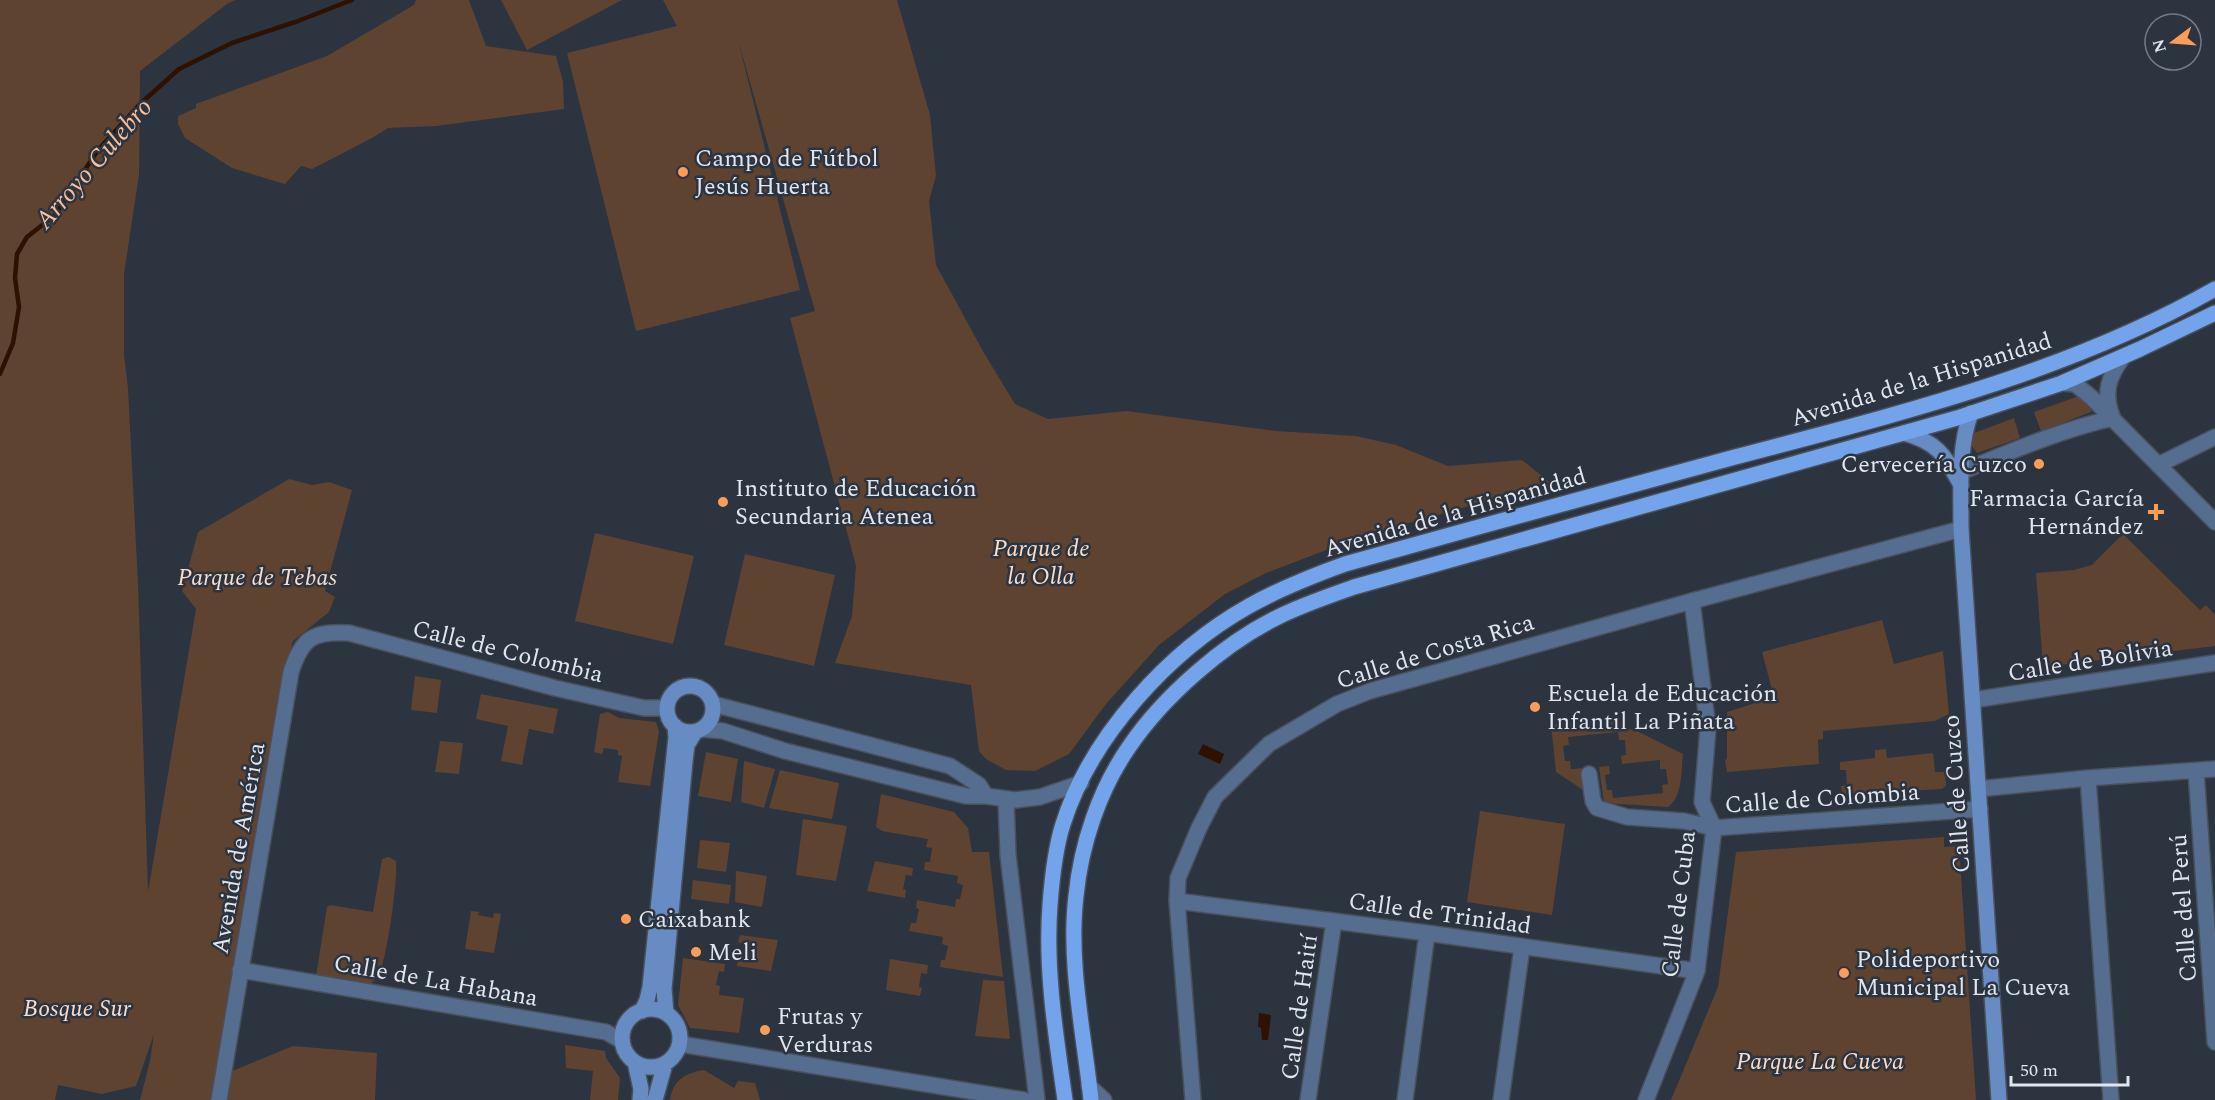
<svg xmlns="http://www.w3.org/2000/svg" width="2215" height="1100" font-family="Spectral,serif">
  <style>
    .green { fill: #5e4330 }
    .water { fill: #2f1100 }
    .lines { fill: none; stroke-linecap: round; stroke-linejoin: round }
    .stream { stroke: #2f1100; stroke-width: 4.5 }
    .street-casing { stroke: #49505c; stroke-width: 18 }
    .secondary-casing { stroke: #49505c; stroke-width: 18 }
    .primary-casing { stroke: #49505c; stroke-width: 18 }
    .street { stroke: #556d8f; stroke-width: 15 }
    .secondary { stroke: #668cc3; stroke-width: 15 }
    .primary { stroke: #73a4eb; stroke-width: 15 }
    .poi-dot { fill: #fd9c56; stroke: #2c3440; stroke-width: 2 }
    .labels { text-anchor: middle; stroke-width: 5; stroke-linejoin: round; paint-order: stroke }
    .poi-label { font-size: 24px; fill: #e0e6ee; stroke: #2c3440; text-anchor: start }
    .street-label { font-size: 24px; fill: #e0e6ee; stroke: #2c3440 }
    .park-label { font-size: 24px; font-style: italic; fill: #fadcc8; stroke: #2c3440 }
    .water-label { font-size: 26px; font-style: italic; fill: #fabf98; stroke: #2c3440 }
  </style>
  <rect width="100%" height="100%" fill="#2c3440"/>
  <path class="green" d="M0,0H235L227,4L140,71L139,175L124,274V355L128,388L138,584L148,892L196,609L182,591L198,532L289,479L312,485L329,482L352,490L325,591L335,597L329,612L293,641L286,667L218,1077L293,1046L377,1053L375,1100H140L150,1061L154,1034L136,1086L102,1094L58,1085L55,1100H0Z
    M416,0H469L486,46L556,56L563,82L564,109L436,126L388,128L372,138L312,169L301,166L285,184L232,168L185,138L178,124V116L196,108V104L327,56L414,5Z
    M501,0H622L527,50Z
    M663,0H897L930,115L936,176L929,201L936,265L984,353L1015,404L1048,419L1127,411L1276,431L1356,436L1396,445L1448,466L1522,460L1553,485L1505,496L1363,536L1266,573L1225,594L1159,645L1106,704L1069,754L1035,771L1006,770L986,759L979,751L971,685L835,663L852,616L856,566L790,318L815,311L738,40L800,290L636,331L567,53L677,26Z
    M2079,396L2092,404L2091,412L2041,431L2034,412Z
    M2014,418L2020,438L1977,453L1969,442V435Z
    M595,533L694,556L673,644L575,621Z
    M2123,534L2200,610L2206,605L2215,615V646L2043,667L2036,573L2074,570L2092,565Z
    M745,554L835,575L814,666L724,645Z
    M1882,620L1894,664L1943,651L1949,714L1935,721L1823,731V739L1818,740L1819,764L1727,772L1725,760L1727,759V712L1774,697L1762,652Z
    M415,676L441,680L437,713L411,710Z
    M481,694L558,709L553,734L529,729L522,765L501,761L508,726L476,719Z
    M608,712L619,718L656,722L659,732L650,786L618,782L622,756L618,755V750L604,748L602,754L594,752L600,714Z
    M1619,717L1621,727L1637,731L1683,754C1681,771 1683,796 1668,807L1604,803L1599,767L1609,766L1610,774L1605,775L1607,790H1612L1613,798L1663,793L1662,785L1668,784L1666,769H1660V760L1622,764L1621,756L1626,755L1625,740H1619L1618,732L1568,737L1569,745L1563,746L1565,761H1570L1571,769L1585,768L1587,788L1583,790L1556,772L1551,725Z
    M440,741L463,743L459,774L435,772Z
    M1886,749L1887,758L1933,753L1935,772H1945L1946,786L1942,789L1842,794L1841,786L1847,785L1846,770H1840V762L1875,758V750Z
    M706,752L738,759L731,802L698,796Z
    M744,761L775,769L764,808L741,802Z
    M780,770L839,783L832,819L769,808Z
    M881,794L954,812L968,828L972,852H989L1003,977L940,967L941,960H945L948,946L942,944L943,937L909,931L911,923H916L919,909L916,908L917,900L955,907L956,899H960L963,885L957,883L958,876L924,870L925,862H930L932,848L926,847L928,839L882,831L876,827Z
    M1480,811L1565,824L1552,915L1467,902Z
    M803,819L847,826L836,881L796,875Z
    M1944,837V847L1959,846L1976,1100H1671L1718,987L1736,852Z
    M700,840L730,843L726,872L697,868Z
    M389,857L396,861C398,879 387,962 378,976C376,980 372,982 368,985L316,976L327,907L330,905L373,912L382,859Z
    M875,861L913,868L912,876L906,875L903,889L906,890L905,898L867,891Z
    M736,871L767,876L762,907L735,902Z
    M693,880L731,885L729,904L691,899Z
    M471,911L479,912L478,915L493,918L494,913L501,914L494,953L465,949Z
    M740,935L778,940L771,971L737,966L738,958H742L744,944L738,942Z
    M683,958L725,964L724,972L719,971L716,985L720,986L719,995L744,998L739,1033L690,1028L678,1005Z
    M890,959L928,965L927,974L921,973L919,987L922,988L920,996L886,990Z
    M983,980L1004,981L1010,1039L975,1036Z
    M565,1045L605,1051L606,1058L620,1078L618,1100H590L593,1071L566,1068Z
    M704,1070L734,1088L738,1081L755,1083L760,1100H670C673,1080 685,1073 704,1070Z"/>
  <path class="water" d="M1203,744L1224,754L1220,764L1198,754Z
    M1259,1013L1271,1015L1268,1040H1262L1261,1028L1258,1027Z"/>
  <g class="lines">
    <path class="stream" d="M0,374L13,343L19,307L15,278L17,254L27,237L55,215L98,150L140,104L179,69L232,43L298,21L352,0"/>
    <g class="street-casing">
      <path id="street" d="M2062,383L2075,384L2091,397L2215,522
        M2112,416C2103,392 2109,376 2123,357
        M2158,465L2215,437
        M1963,471C2012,451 2061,430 2113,418
        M1973,700L2215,663
        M713,704L950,766L979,785L986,796
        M702,729L723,731L785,751L966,796H986L1015,800L1040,797L1081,783
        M2196,771L2215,1042
        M1589,774L1593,801L1597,808L1627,817L1684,821L1714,828L1980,809
        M2088,778L2111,1100
        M1978,789L2088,778L2215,769
        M1006,799L1008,855L1037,1100
        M1177,901L1427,933L1697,971
        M240,970L606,1032L622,1041
        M680,1044L1024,1100
        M1089,1086L1104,1100
        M219,1100L291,672C302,637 314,631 349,633L555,688L644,708H667
        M1193,1100L1177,901L1178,878L1199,828L1215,797L1269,744L1337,704L1370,691L1692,601L1961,529
        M1308,1100L1334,921
        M1405,1100L1427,933
        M1501,1100L1522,947
        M1646,1100L1697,971L1714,828L1702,802L1708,728L1692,601"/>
    </g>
    <g class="secondary-casing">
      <path id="secondary" d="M1971,413C1958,446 1961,494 1961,529L1999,1100
        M1904,433C1939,443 1944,455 1961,485
        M667 709a23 23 0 1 1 46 0a23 23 0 1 1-46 0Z
        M622 1038a29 29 0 1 1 58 0a29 29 0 1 1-58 0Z
        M642,1011L647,1000L650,987L676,737L675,726
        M666,1013L664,989L685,761L687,745L695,732
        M635,1062L641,1089L640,1100
        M655,1100L665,1064"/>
    </g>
    <g class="primary-casing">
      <path id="primary" d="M1065,1100C1056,1036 1045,970 1050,905C1052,878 1055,849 1063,824C1091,736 1169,651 1249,606C1279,589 1312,576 1345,564C1475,528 1604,492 1735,457C1898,414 2067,373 2215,289
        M1091,1100C1084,1034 1068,962 1076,896C1081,845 1099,790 1129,747C1163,697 1223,644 1278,617C1302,605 1329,596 1354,587L1957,418L2062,383L2140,349L2215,313"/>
    </g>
    <use href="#street" class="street"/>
    <use href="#secondary" class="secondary"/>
    <use href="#primary" class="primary"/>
  </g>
  <g class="poi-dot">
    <circle cx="683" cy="172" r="6"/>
    <circle cx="2039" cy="464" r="6"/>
    <circle cx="723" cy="502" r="6"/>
    <path d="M2153 503h6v6h6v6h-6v6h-6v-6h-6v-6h6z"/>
    <circle cx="1535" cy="707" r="6"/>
    <circle cx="626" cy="919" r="6"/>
    <circle cx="696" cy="952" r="6"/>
    <circle cx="1844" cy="973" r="6"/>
    <circle cx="765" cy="1030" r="6"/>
  </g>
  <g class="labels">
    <g class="poi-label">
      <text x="695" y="166">Campo de Fútbol<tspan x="695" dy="28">Jesús Huerta</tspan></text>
      <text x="2027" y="472" text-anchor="end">Cervecería Cuzco</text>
      <text x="735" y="496">Instituto de Educación<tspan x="735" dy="28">Secundaria Atenea</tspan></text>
      <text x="2144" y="506" text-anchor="end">Farmacia García<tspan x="2144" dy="28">Hernández</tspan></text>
      <text x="1547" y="701">Escuela de Educación<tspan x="1547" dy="28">Infantil La Piñata</tspan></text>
      <text x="638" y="927">Caixabank</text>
      <text x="708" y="960">Meli</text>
      <text x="1856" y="967">Polideportivo<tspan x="1856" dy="28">Municipal La Cueva</tspan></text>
      <text x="777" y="1024">Frutas y<tspan x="777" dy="28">Verduras</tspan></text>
    </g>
    <g class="street-label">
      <text transform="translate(1921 379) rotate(-17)" y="8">Avenida de la Hispanidad</text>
      <text transform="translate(1455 512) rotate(-16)" y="8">Avenida de la Hispanidad</text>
      <text transform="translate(508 651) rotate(14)" y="8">Calle de Colombia</text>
      <text transform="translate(1435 651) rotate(-17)" y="8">Calle de Costa Rica</text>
      <text transform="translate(2090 660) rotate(-9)" y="8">Calle de Bolivia</text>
      <text transform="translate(1956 794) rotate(-94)" y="8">Calle de Cuzco</text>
      <text transform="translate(1822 798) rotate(-4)" y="8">Calle de Colombia</text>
      <text transform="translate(238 848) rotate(-80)" y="8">Avenida de América</text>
      <text transform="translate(1678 904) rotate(-83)" y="8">Calle de Cuba</text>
      <text transform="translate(2183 908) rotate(-94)" y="8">Calle del Perú</text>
      <text transform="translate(1440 913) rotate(8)" y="8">Calle de Trinidad</text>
      <text transform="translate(436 980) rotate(10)" y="8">Calle de La Habana</text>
      <text transform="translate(1299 1007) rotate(-82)" y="8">Calle de Haití</text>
    </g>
    <g class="park-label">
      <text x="1041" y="556">Parque de<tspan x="1041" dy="28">la Olla</tspan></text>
      <text x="257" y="585">Parque de Tebas</text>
      <text x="77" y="1016">Bosque Sur</text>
      <text x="1820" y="1069">Parque La Cueva</text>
    </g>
    <g class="water-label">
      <text transform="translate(93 163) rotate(-49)" y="9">Arroyo Culebro</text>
    </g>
  </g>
  <g transform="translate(2173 42) rotate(254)"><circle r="28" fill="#2c3440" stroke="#747b86" stroke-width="1.5"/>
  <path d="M0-4.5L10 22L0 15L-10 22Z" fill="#fd9c56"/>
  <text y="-9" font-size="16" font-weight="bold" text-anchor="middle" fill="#e0e6ee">N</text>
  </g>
  <path d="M2011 1076v9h117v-9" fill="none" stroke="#e0e6ee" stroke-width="3"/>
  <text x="2020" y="1076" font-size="18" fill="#e0e6ee" stroke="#2c3440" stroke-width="4.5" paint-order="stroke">50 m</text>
</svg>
